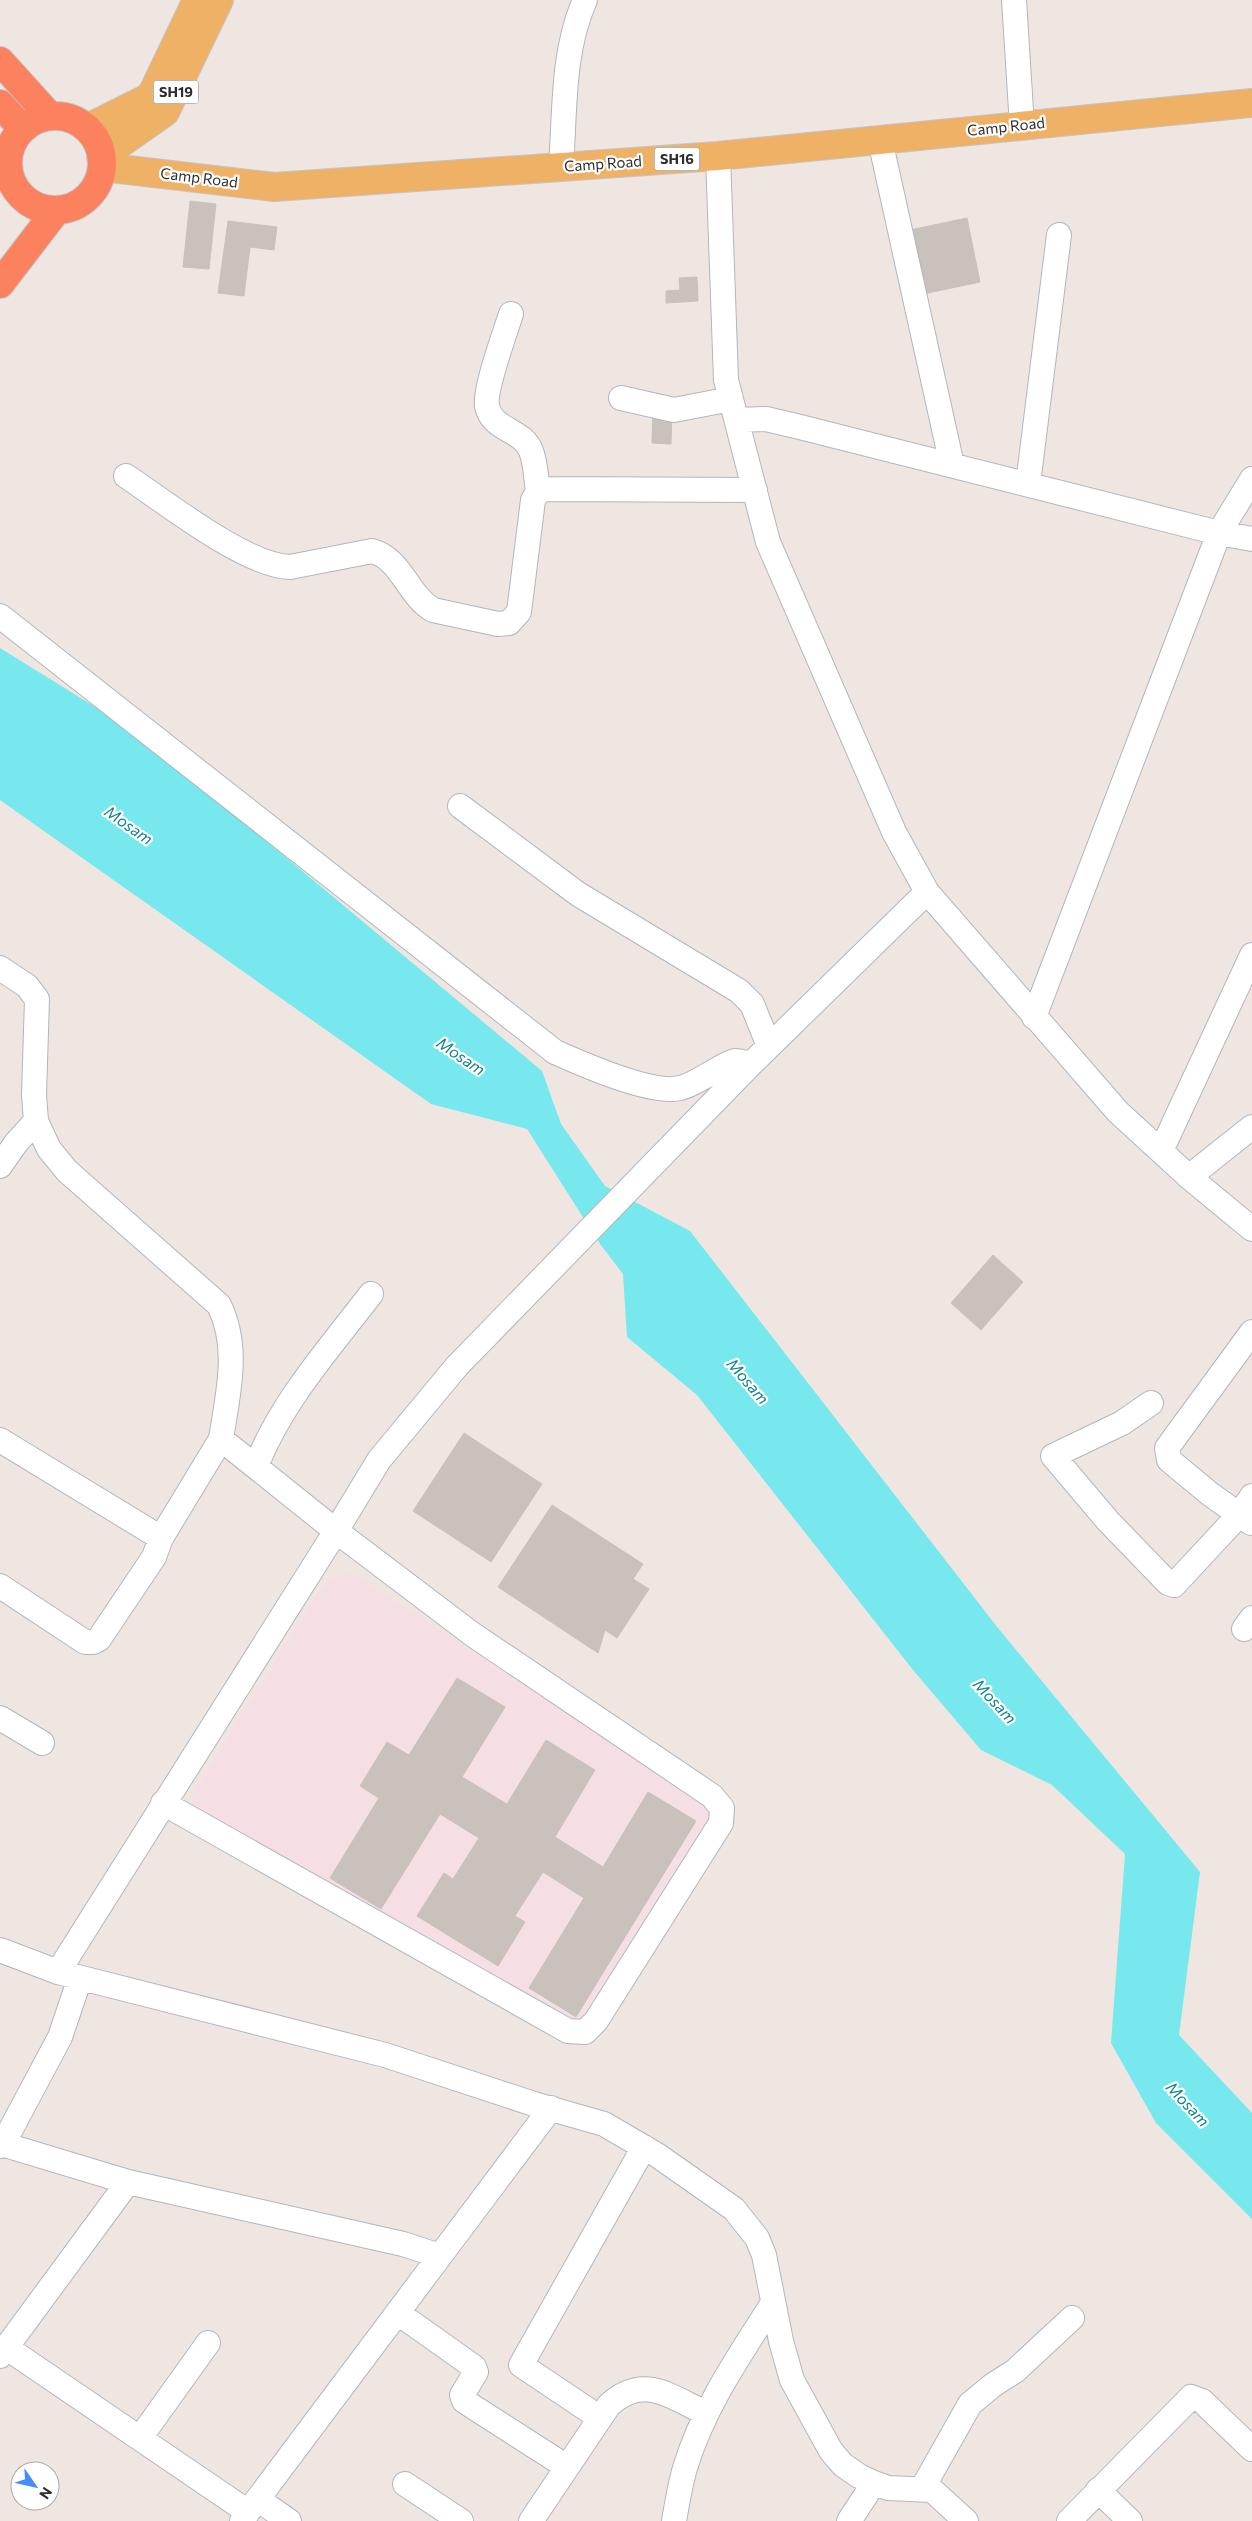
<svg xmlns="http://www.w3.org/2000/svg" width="1252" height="2521" font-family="Commissioner,sans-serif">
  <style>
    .medical { fill: #f5dfe5 }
    .water { fill: #77e8ee }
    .building { fill: #c8c1bc; stroke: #cbc1ba }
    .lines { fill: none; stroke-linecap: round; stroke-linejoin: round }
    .minor-casing { stroke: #b1b6be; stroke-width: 26 }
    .major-casing { stroke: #c4c4c4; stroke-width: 30 }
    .highway-casing { stroke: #c4c4c4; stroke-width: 30 }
    .minor { stroke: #fff; stroke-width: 24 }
    .major { stroke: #efb165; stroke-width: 28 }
    .highway { stroke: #fc815f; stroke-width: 28 }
    .labels { text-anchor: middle; stroke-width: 4.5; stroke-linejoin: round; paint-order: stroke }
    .shield { fill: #fff; stroke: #6d6d6d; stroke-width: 1 }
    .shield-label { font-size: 14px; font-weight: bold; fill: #2e2e2e }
    .street-label { font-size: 15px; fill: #2e2e2e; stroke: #fff }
    .water-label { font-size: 16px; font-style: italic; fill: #108292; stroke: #fff }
  </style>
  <rect width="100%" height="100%" fill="#efe6e1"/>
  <path class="medical" d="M352,1574L573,1714L712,1808L717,1817L585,2028L200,1818L191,1805L194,1791L312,1601L331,1577Z"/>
  <path class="water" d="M0,648L137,733L542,1071L561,1124L605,1186L690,1231L998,1628L1200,1872L1179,2035L1252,2113V2219L1156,2123L1111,2043L1125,1854L1052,1785L981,1750L913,1670L697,1395L627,1337L623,1274L600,1244L527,1129L431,1104L0,800Z"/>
  <path class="building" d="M190,201L216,204L209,269L183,267Z
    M967,218L980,282L923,294L910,230Z
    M228,221L277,227L274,250L250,247L244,296L218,293Z
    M697,277L698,301L666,303V291L680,290L679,278Z
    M653,409L672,410L671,444L652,443Z
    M993,1255L1023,1282L981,1330L951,1303Z
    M464,1433L542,1484L491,1562L413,1511Z
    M552,1505L643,1564L633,1579L649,1589L617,1638L605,1630L598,1653L498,1587Z
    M457,1678L505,1707L462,1777L507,1804L546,1740L595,1770L555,1837L603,1867L648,1792L696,1821L576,2017L529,1988L584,1898L543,1872L515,1916L525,1922L498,1966L417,1916L444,1873L453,1879L479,1838L440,1814L381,1909L330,1878L379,1798L360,1786L387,1742L409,1755Z"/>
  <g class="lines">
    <g class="minor-casing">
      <path id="minor" d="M1014,0L1022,126
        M880,140L952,465
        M561,167C565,112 562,51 585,0
        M511,314C505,333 484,390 487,406C492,431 523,429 531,451C536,463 536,479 538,492
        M621,398L674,410L731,399
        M737,420L766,419L796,426L1219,533L1252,479
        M126,476C165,502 246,566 290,567L372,551C402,559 407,595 433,610L498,624L509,623L519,612L533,500L538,492L546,489L755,490
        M1028,484L1059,235
        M0,616L555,1052C582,1064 652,1095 680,1088C698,1084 723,1063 735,1061C740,1061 746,1063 751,1064
        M460,806L578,894L739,991L752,1004L769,1046
        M927,892L1118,1112L1189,1177L1252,1229
        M0,968L27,986L37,999L34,1095L36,1121L49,1149L67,1171L219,1305C240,1348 228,1393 221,1439L336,1531L58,1972L0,1950
        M1034,1017L1219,533L1252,539
        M1161,1151L1252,955
        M0,1166L16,1143L36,1121
        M1189,1177L1252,1127
        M1151,1403L1122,1423L1053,1456L1108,1521L1168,1583L1174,1585L1239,1515L1252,1496
        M0,1440L161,1538
        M256,1466C282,1401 328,1350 371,1294
        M1251,1523L1210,1494L1169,1460L1167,1448L1252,1332
        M0,1586L85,1642H93L99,1639L154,1557L161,1538L221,1439
        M1244,1629L1252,1618
        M0,1718L42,1743
        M163,1803L568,2031L585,2032L596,2021L721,1823L722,1808L712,1796L472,1634L336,1531L379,1460L457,1366L751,1064L927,892L894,832L768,542L726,380L718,156
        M58,1972L385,2055L534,2104L604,2124L657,2155L734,2209L757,2238L764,2255L781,2341L792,2380L831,2451L843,2465L859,2476L874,2483L888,2488L932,2490L966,2521
        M0,2146L11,2129L60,2037L80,1978
        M128,2182L403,2244L440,2256L245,2516
        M440,2256L551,2108
        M398,2313L474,2367L476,2372L462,2395L464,2401L567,2467
        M7,2348L248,2512L242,2521
        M0,2356L128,2182L2,2144
        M600,2418L521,2365L644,2147
        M140,2438L208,2343
        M405,2484L461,2521
        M922,2489L970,2404L993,2385L1015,2371L1072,2318
        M1098,2490L1130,2521
        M259,2500L289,2521
        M531,2521L609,2405C644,2373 670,2397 706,2413
        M674,2521C677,2504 680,2485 685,2468C703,2408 739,2356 773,2303
        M849,2521L874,2483
        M1069,2521L1191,2397L1202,2401L1252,2449"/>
    </g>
    <g class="major-casing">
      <path id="major" d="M88,128L148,98L153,92L197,0
        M101,157L165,112L219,0
        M102,167L274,187L718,156L1252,103"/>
    </g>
    <g class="highway-casing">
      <path id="highway" d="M0,61L48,114
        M0,104L22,128
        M8 163a47 47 0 1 1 94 0a47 47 0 1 1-94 0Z
        M0,284L56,211"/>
    </g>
    <use href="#minor" class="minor"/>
    <use href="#major" class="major"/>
    <use href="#highway" class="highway"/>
  </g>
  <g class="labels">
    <g class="shield">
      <rect x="153.5" y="80.5" width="45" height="23" rx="4"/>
      <rect x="654.5" y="147.5" width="45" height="23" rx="4"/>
    </g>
    <g class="shield-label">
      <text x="176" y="97">SH19</text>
      <text x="677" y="164">SH16</text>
    </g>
    <g class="street-label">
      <text transform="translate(1006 127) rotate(-6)" y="5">Camp Road</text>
      <text transform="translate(603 164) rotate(-4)" y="5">Camp Road</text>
      <text transform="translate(199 178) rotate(7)" y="5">Camp Road</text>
    </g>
    <g class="water-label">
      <text transform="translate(129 825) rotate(35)" y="6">Mosam</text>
      <text transform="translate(461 1056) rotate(34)" y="6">Mosam</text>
      <text transform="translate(748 1381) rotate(49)" y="6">Mosam</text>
      <text transform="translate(995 1701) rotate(47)" y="6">Mosam</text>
      <text transform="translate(1188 2104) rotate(47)" y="6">Mosam</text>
    </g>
  </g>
  <g transform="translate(35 2486) rotate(124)"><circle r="24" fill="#ffffff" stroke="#ababab"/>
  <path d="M0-4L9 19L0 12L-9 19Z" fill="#458df8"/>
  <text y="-8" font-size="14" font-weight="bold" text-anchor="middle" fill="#2e2e2e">N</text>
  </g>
</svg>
